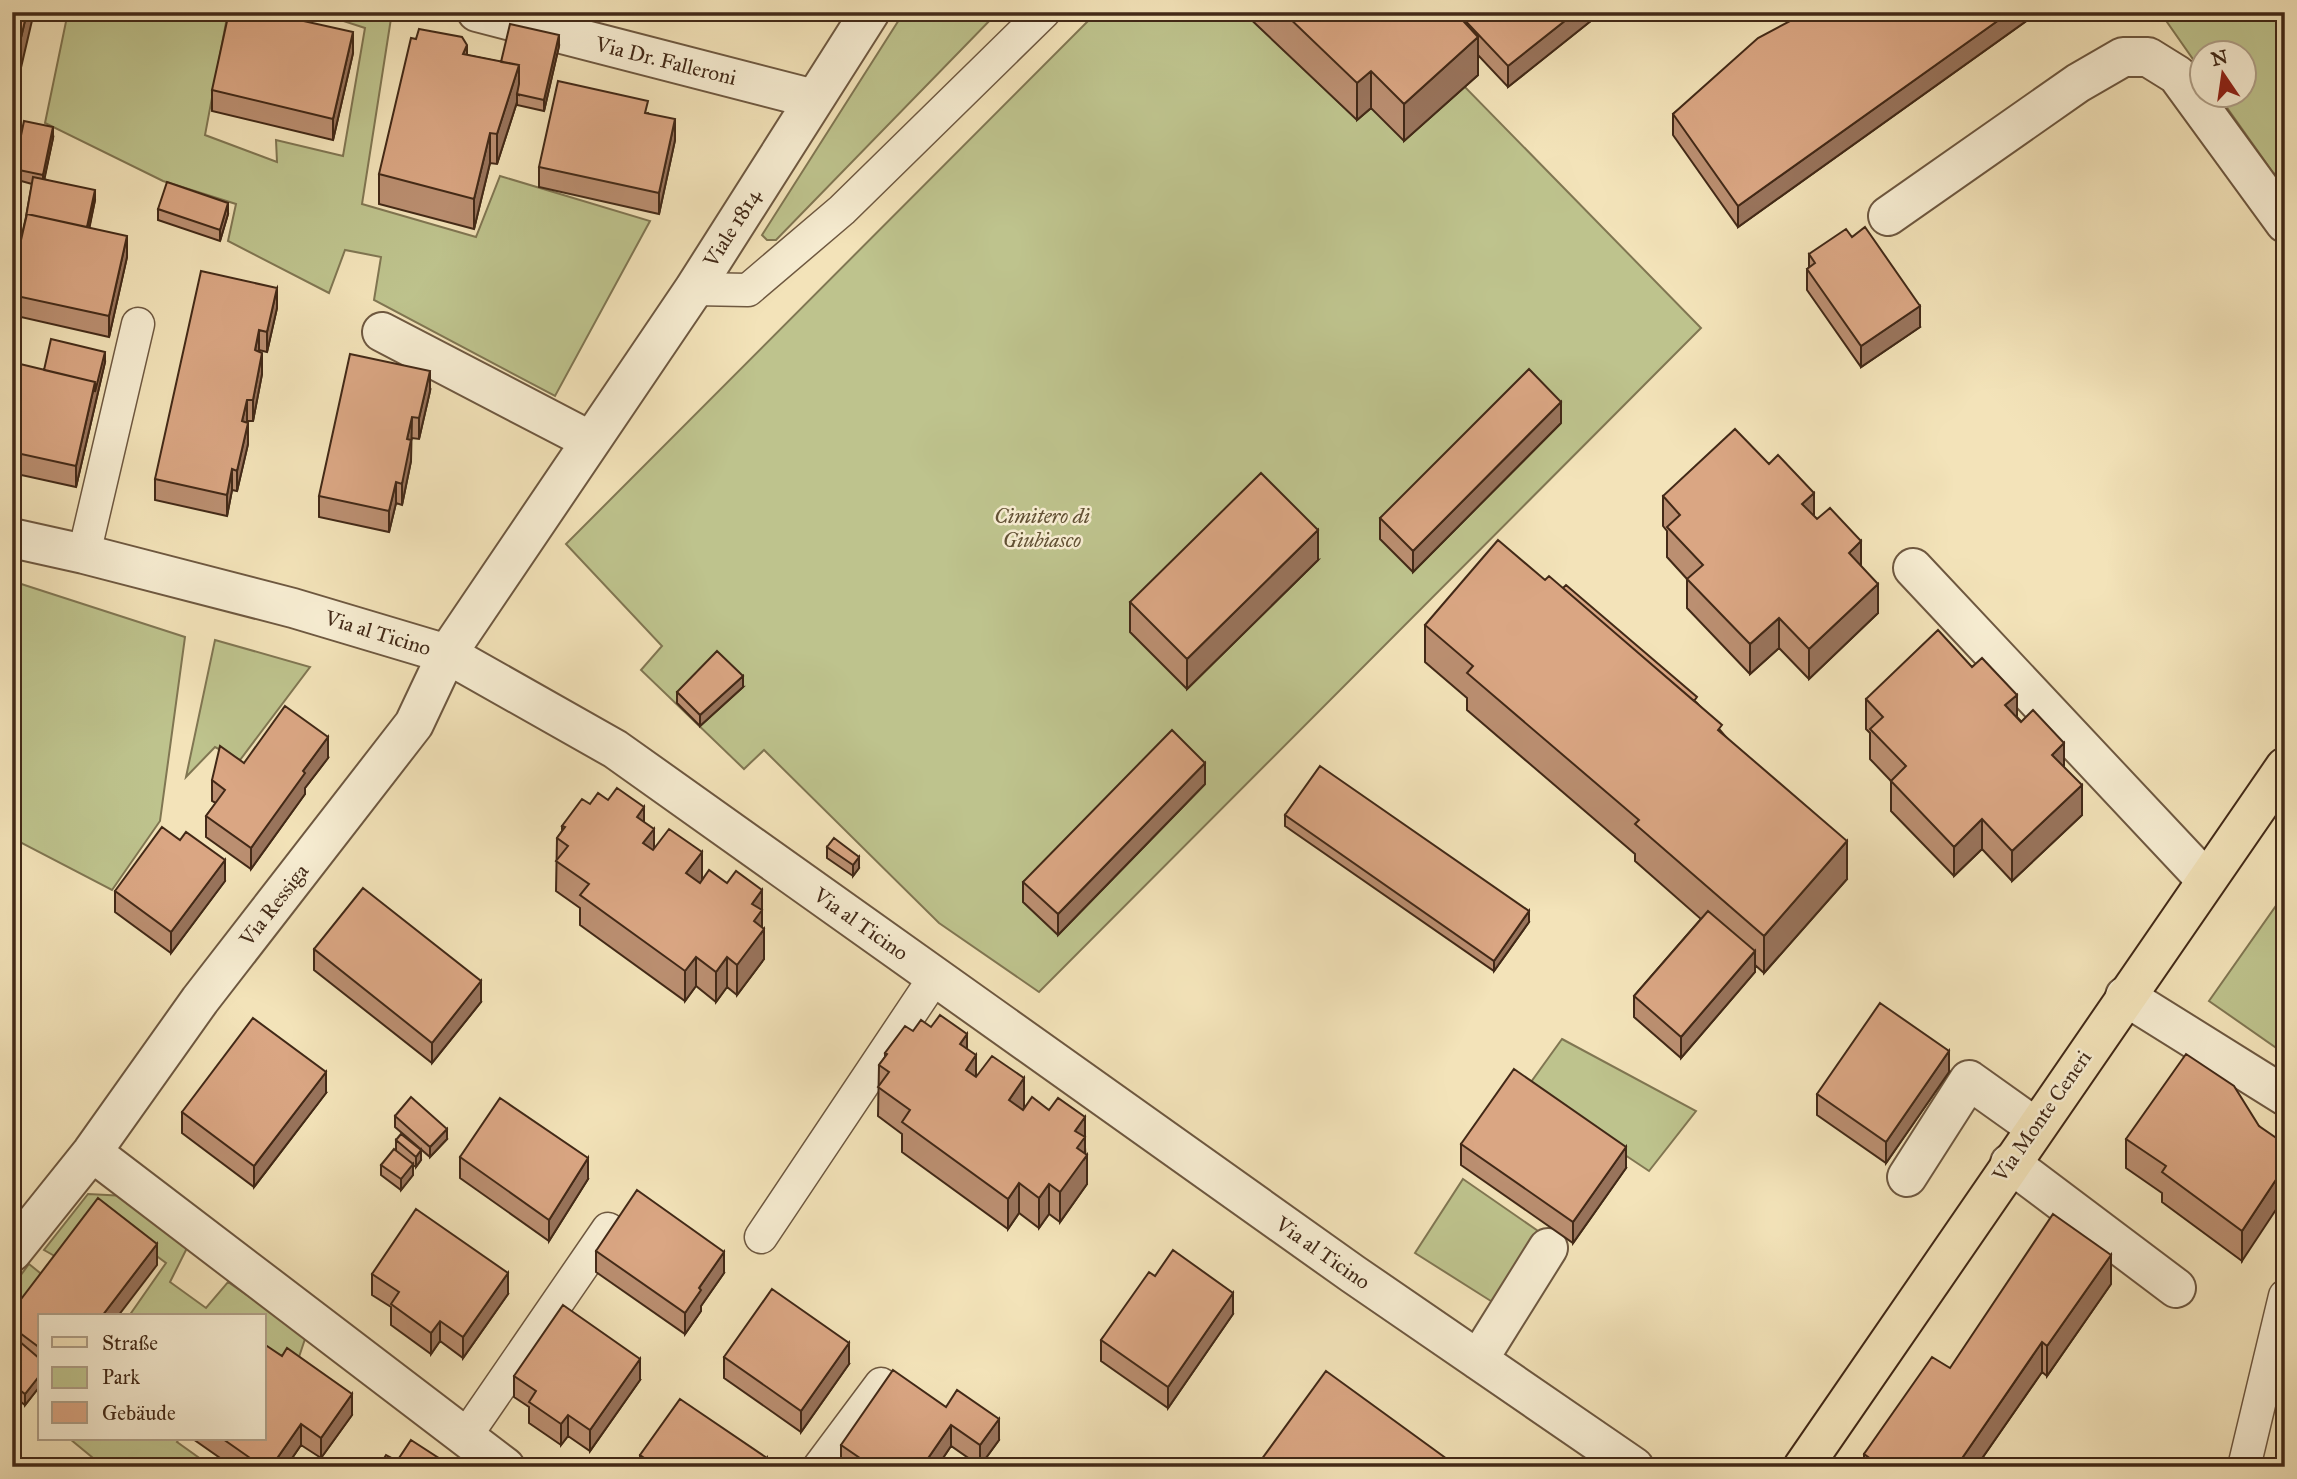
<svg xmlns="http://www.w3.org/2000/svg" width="2297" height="1479" font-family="'IM FELL Great Primer',serif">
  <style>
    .green { fill: #bec38d; stroke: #807652; stroke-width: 2 }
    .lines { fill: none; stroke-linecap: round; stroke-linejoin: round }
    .lane-casing { stroke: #6e5840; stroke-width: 35 }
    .street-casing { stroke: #6e5840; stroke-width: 42 }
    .primary-casing { stroke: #422917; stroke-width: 42 }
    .lane { stroke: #f7edd2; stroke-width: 32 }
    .street { stroke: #f7edd2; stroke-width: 38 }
    .primary { stroke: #f3e3b9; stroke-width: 38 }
    .wall { fill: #bb8f71; stroke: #422917; stroke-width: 2 }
    .shaded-wall { fill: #99745c; stroke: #422917; stroke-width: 2 }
    .building { fill: #daa683; stroke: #422917; stroke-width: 2 }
    .labels { text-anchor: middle; stroke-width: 5; stroke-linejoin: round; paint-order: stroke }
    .street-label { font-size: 21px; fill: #422917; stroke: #f7edd2 }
    .park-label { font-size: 21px; font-style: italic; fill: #615034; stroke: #f7edd2 }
  </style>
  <rect width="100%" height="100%" fill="#f3e3b9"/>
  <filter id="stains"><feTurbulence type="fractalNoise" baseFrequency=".00286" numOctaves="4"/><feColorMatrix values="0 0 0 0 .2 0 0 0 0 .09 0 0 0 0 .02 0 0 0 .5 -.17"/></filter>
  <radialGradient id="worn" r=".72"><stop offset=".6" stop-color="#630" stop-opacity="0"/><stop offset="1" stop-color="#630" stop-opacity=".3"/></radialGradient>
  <path class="green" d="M68,12H228L205,135L277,162L276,140L343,156L365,28L334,18L337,12H392L362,204L476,237L500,176L650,221L555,396L374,300L381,257L345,250L329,293L228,241L236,204L163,181L45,123Z
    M904,12H998L776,240H767L762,235Z
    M1097,12H1244L1357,120L1371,108L1464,86L1701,328L1039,992L939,923L764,750L744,769L641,670L662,646L566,544Z
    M2160,12H2285V167L2274,174L2218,95L2244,94V52H2202V72Z
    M12,581L185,637L160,821L112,890L12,838Z
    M215,640L310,667L240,760L215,747L186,777Z
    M2285,893V1054L2209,1001Z
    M1562,1039L1696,1111L1649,1171L1526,1089Z
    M1463,1179L1541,1233L1494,1303L1415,1253Z
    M88,1194L126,1196L188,1246L170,1282L206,1308L228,1282L306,1336L297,1363L264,1348V1316H129L166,1263L96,1211L60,1259L44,1250Z
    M29,1264L50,1281L12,1331V1287Z
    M70,1439H179L177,1442L212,1467H104Z"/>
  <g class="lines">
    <g class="lane-casing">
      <path id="lane" d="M694,289L748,290L842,210L1044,12
        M84,554L138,324
        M761,1237L935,977
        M465,1437L608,1229
        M819,1467L881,1384
        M2244,1467L2285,1296"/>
    </g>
    <g class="street-casing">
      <path id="street" d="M477,12L814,99
        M1888,216L2078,83L2123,57H2148L2177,75L2285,223
        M382,332L591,441
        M12,538L84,554L293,608L447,654L615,749L1353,1274L1634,1467
        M1913,568L2206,880
        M2125,996L2285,1096
        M92,1152L505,1467
        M2010,1163L2176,1288
        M1907,1177L1969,1080L2035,1127
        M12,1252L92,1152L200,1000L414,724L447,654L694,289L870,12
        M1478,1360L1548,1248"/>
    </g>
    <g class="primary-casing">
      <path id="primary" d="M1803,1467L2285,767"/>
    </g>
    <use href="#lane" class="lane"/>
    <use href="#street" class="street"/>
    <use href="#primary" class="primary"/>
  </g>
  <path class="wall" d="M303,12V21L353,53L333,140L212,111V90Z
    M1243,12H1602L1508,87L1478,55V75L1404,141L1371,108L1357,120Z
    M1807,12H2039L1738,227L1673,135V114Z
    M559,46L544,111L517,105V102L497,164L490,163L474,229L379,204V174L467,55L501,62Z
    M648,113L675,140L659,214L539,187V167Z
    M53,138L44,179L95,200L89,228L127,257L109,337L12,315V279L26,217L32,184L14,179V169Z
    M158,209L228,214L220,241L158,220Z
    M1809,254L1920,327L1861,367L1807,290V269L1809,268Z
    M277,288V308L267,352L259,350V352L262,374L253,421H247V423L248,444L237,491L232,490L227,516L155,500V479Z
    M105,362L76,487L12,473V381L44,370Z
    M430,391L419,439L412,438L411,441V461L402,505L396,503L389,532L319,517V496Z
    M1561,423L1413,572L1380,539V518Z
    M1663,496L1814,516L1861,566L1878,613L1809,679L1779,648L1750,674L1687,608V579L1667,557V531L1663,526Z
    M1318,560L1187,689L1130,632V602Z
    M1545,580L1697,703L1847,879L1764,973L1755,965V972L1681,1058L1634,1017V996L1701,919L1635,861V854L1467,710V698L1425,662V625Z
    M743,687L700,726L677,703V692Z
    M1866,699L2017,717L2064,767L2082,815L2012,881L1982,849L1954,876L1891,811V781L1870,759V733L1866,729Z
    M328,758L305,788V794L251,869L206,837V816L216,803L212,801V780L244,763Z
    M1205,784L1058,935L1023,902V882Z
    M608,800L644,822L654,850L762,920V927L764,959L737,995L727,987L716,1002L696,986L685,1001L580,925V908L556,891L557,838L562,831V826Z
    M1285,815L1529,922L1494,971L1285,826Z
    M180,840L225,881L171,953L115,912V891Z
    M827,847L859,868L853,876L827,858Z
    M314,949L481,1002L432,1063L314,970Z
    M931,1027L967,1049L976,1077L1085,1147L1087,1184L1060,1222L1049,1214L1039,1228L1019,1213L1008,1229L902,1152V1134L878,1116L879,1065L885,1057V1053L913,1031Z
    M1949,1072L1886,1163L1817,1115V1094Z
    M326,1093L254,1187L182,1133V1112Z
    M395,1116L447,1139L430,1157L395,1127Z
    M2259,1126L2242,1261L2162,1202V1193L2126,1168V1139Z
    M396,1140L421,1160L416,1167L413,1165V1175L401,1190L381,1175V1165L396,1150Z
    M1461,1144L1626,1168L1573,1243L1461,1165Z
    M460,1157L588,1179L549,1241L460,1178Z
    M596,1251L724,1273L701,1306V1311L685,1334L596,1272Z
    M157,1265L40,1316V1386L25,1405L12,1395V1311Z
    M372,1274L508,1294L463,1358L440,1341L431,1354L391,1325V1307L372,1295Z
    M1155,1276L1233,1314L1168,1408L1101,1361V1340Z
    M2111,1284L2047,1376L2042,1372L1976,1467H1864V1454L1950,1368Z
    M282,1356L352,1415L321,1458L301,1445L286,1467H233L193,1439H264Z
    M724,1357L849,1364L801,1432L724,1378Z
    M514,1376L640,1380L590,1451L568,1436L561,1445L529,1423V1407L514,1397Z
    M946,1407L999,1440L980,1466L951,1446L937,1467L841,1466V1445Z
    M640,1455L767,1467H640Z"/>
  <path class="shaded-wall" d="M27,12H34L12,106V76Z
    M1576,12H1602L1508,87V66Z
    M2010,12H2039L1738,227V206Z
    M353,32V53L333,140V119Z
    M559,35V46L544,111V100Z
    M1478,37V75L1404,141V104Z
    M467,45V75L463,54Z
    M519,65V95L517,94V102L497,164V134Z
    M1371,71V108L1357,120V83Z
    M675,119V140L659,214V193Z
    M53,127V138L43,186V175Z
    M490,133V163L474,229V199Z
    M95,190V200L87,240V229Z
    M228,203V214L220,241V230Z
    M127,236V257L109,337V316Z
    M277,288V308L267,352V332Z
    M1920,306V327L1861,367V346Z
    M259,330V350L255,371V350Z
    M105,352V362L76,487V466L95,382Z
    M262,353V374L253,421V400Z
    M430,371V391L419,439V418Z
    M247,400V421L242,442V421Z
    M1561,402V423L1413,572V551Z
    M412,417L411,461L402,505V484L407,439Z
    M248,423V444L237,491V471Z
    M232,469V490L227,516V495Z
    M396,482V503L389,532V511Z
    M1814,493V522L1802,504Z
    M1318,530V560L1187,689V659Z
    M1861,541V571L1849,553Z
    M1878,584V613L1809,679V649Z
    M1779,618V648L1750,674V644Z
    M743,676V687L700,726V715Z
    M2017,695V725L2005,705Z
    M328,737V758L305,788V794L251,869V848L303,771Z
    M2064,743V773L2052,755Z
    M1205,763V784L1058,935V914Z
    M2082,785V815L2012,881V851Z
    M644,807V837L637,817Z
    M1982,819V849L1954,876V847Z
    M654,829V858L643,843Z
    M1847,841V879L1764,973V936Z
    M702,852V882L686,903V873Z
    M859,857V868L853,876V865Z
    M225,860V881L171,953V932Z
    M762,890V932L764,929V959L737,995V965L752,904Z
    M1529,911V922L1494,971V961Z
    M1755,951V972L1681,1058V1037Z
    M696,957V986L685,1001V971Z
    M727,957V987L716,1002V972Z
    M481,981V1002L432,1063V1043Z
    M967,1034V1064L960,1044Z
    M1949,1051V1072L1886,1163V1142Z
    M976,1055V1085L966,1070Z
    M326,1072V1093L254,1187V1166Z
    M1024,1078V1108L1009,1130V1100Z
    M1085,1117V1158L1087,1155V1184L1060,1222V1192L1075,1131Z
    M447,1129V1139L430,1157V1147Z
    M1626,1147V1168L1573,1243V1222Z
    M421,1150V1160L416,1167V1157Z
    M588,1158V1179L549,1241V1220Z
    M413,1164V1175L401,1190V1179Z
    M2285,1166V1196L2242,1261V1231Z
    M1019,1183V1213L1008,1229V1199Z
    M1049,1184V1214L1039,1228V1198Z
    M157,1244V1265L118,1316H102Z
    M724,1252V1273L701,1306V1311L685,1334V1313L699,1288Z
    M2111,1255V1284L2047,1376V1346Z
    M508,1273V1294L463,1358V1337Z
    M1233,1293V1314L1168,1408V1387Z
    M440,1321V1341L431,1354V1333Z
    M2042,1342V1372L1976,1467H1956Z
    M849,1343V1364L801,1432V1411Z
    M640,1359V1380L590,1451V1430Z
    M40,1375V1386L25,1405V1394Z
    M352,1394V1415L321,1458V1438Z
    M568,1415V1436L561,1445V1424Z
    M999,1419V1440L980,1466V1445Z
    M301,1424V1445L286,1467H271Z
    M951,1425V1446L937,1467H922Z
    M767,1458V1467H761Z"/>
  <path class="building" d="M12,12H27L12,76Z
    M229,12H301L299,20L353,32L333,119L212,90Z
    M1283,12H1455L1478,37L1404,104L1371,71L1357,83Z
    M1457,12H1576L1508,66Z
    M1807,12H2010L1738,206L1673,114L1758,38Z
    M510,24L559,35L544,100L517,94L519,84V65L501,62Z
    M419,29L462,37L467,45L463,54L519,65L497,134L490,133L474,199L379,174L411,38L416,39Z
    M558,81L648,101L645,113L675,119L659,193L539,167Z
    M24,121L53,127L43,175L14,169Z
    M33,177L95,190L87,227L27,214L26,217Z
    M167,182L228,203L220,230L158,209Z
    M27,214L127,236L109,316L12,295V279Z
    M1865,227L1920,306L1861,346L1807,269L1815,263L1809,254L1846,229L1852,237Z
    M201,271L277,288L267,332L259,330L255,350L262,353L253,400H247L242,421L248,423L237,471L232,469L227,495L155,479Z
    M51,339L105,352L95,392V382L44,370Z
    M350,354L430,371L419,418L412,417L407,439L411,440L402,484L396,482L389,511L319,496Z
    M16,363L95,382L76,466L12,452V381Z
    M1529,369L1561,402L1413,551L1380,518Z
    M1735,429L1769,464L1778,455L1814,493L1802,504L1817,519L1830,508L1861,541L1849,553L1878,584L1809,649L1779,618L1750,644L1687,579L1703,565L1667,527L1680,515L1663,496Z
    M1261,473L1318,530L1187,659L1130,602Z
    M1498,540L1545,580L1549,576L1722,725L1718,730L1847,841L1764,936L1635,824L1639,820L1467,673L1473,666L1425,625Z
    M1566,585L1697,697L1694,701L1563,588Z
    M1938,630L1972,667L1982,658L2017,695L2005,705L2021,722L2033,710L2064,743L2052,755L2082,785L2012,851L1982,819L1954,847L1891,781L1906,766L1870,729L1883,717L1866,699Z
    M717,651L743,676L700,715L677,692Z
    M285,706L328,737L303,771L305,773L251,848L206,816L225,790L212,780L220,746L244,763Z
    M1172,730L1205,763L1058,914L1023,882Z
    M1320,766L1529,911L1494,961L1285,815Z
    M617,788L644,807L637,817L654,829L643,843L653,850L669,829L702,852L686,873L700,883L709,870L727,883L736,871L762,890L752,904L762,910L754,921L764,929L737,965L727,957L716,972L696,957L685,971L580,895L589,884L556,861L568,846L557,838L565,827L562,826L582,799L590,804L598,793L608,800Z
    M162,827L180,840L186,832L225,860L171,932L115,891Z
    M834,838L859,857L853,865L827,847Z
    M363,888L481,981L432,1043L314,949Z
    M1708,911L1755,951L1681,1037L1634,996Z
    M1880,1003L1949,1051L1886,1142L1817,1094Z
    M940,1015L967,1034L960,1044L976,1055L966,1070L976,1077L992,1056L1024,1078L1009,1100L1023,1110L1032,1097L1049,1110L1058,1098L1085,1117L1075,1131L1085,1137L1077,1148L1087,1155L1060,1192L1049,1184L1039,1198L1019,1183L1008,1199L902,1122L910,1110L878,1087L889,1072L879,1065L887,1054L885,1053L905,1026L913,1031L921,1020L931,1027Z
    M253,1018L326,1072L254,1166L182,1112Z
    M2186,1054L2234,1086L2259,1126L2285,1144V1166L2242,1231L2162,1172L2166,1166L2126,1139Z
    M1514,1069L1626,1147L1573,1222L1461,1144Z
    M411,1097L447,1129L430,1147L395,1116Z
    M500,1098L588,1158L549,1220L460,1157Z
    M401,1134L421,1150L416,1157L396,1140Z
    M394,1149L413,1164L401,1179L381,1165Z
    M637,1190L724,1252L699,1288L701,1290L685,1313L596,1251Z
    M98,1198L157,1244L102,1316H40V1348L12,1327V1311Z
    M416,1209L508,1273L463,1337L440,1321L431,1333L391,1304L399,1292L372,1274Z
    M2053,1214L2111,1255L2047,1346L2042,1342L1956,1467H1882L1864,1454L1932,1357L1950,1368Z
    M1173,1250L1233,1293L1168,1387L1101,1340L1149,1272L1155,1276Z
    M772,1289L849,1343L801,1411L724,1357Z
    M563,1305L640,1359L590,1430L568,1415L561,1424L529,1402L536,1391L514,1376Z
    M19,1341L40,1359V1375L25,1394L12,1384V1348Z
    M264,1344L282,1356L287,1348L352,1394L321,1438L301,1424L271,1467H263L223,1439H264Z
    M893,1370L946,1407L957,1390L999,1419L980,1445L951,1425L922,1467H873L841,1445Z
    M1326,1371L1458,1467H1256Z
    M680,1399L767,1458L761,1467H657L640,1455Z
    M411,1440L451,1466L450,1467H379L386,1455L397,1461Z
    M2285,1443V1467H2279Z
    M62,1460L73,1467H58Z"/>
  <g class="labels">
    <g class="street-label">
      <text transform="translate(666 61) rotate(14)" y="7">Via Dr. Falleroni</text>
      <text transform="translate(732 228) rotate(-58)" y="7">Viale 1814</text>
      <text transform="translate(378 633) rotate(17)" y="7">Via al Ticino</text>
      <text transform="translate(274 905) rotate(-52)" y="7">Via Ressiga</text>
      <text transform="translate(861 924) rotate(35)" y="7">Via al Ticino</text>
      <text transform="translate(2042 1116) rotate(-55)" y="7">Via Monte Ceneri</text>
      <text transform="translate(1323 1253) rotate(35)" y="7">Via al Ticino</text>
    </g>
    <g class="park-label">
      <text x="1042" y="523">Cimitero di<tspan x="1042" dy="24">Giubiasco</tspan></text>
    </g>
  </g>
  <rect width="2297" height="1479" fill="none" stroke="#f3e3b9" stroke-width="42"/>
  <rect x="14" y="14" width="2269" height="1451" fill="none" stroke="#422917" stroke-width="3.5"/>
  <rect x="21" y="21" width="2255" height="1437" fill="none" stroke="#422917" stroke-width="2"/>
  <rect x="38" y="1314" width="228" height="126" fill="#f7edd2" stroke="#af9f87" stroke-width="2"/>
  <rect x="52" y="1337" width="35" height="10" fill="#f3e3b9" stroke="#af9f87" stroke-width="2"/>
  <text x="102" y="1350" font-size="21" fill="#422917">Straße</text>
  <rect x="52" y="1367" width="35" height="21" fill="#bec38d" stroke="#af9f87" stroke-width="2"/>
  <text x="102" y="1384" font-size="21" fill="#422917">Park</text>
  <rect x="52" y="1402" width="35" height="21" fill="#daa683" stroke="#af9f87" stroke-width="2"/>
  <text x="102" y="1420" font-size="21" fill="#422917">Gebäude</text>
  <g transform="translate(2223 74) rotate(347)"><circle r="33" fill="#f7edd2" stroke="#af9f87" stroke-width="2"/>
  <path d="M0-5L12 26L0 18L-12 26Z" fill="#8f2418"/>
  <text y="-10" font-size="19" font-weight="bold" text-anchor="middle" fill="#422917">N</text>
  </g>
  <rect width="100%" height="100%" filter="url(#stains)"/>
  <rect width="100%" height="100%" fill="url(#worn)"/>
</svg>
